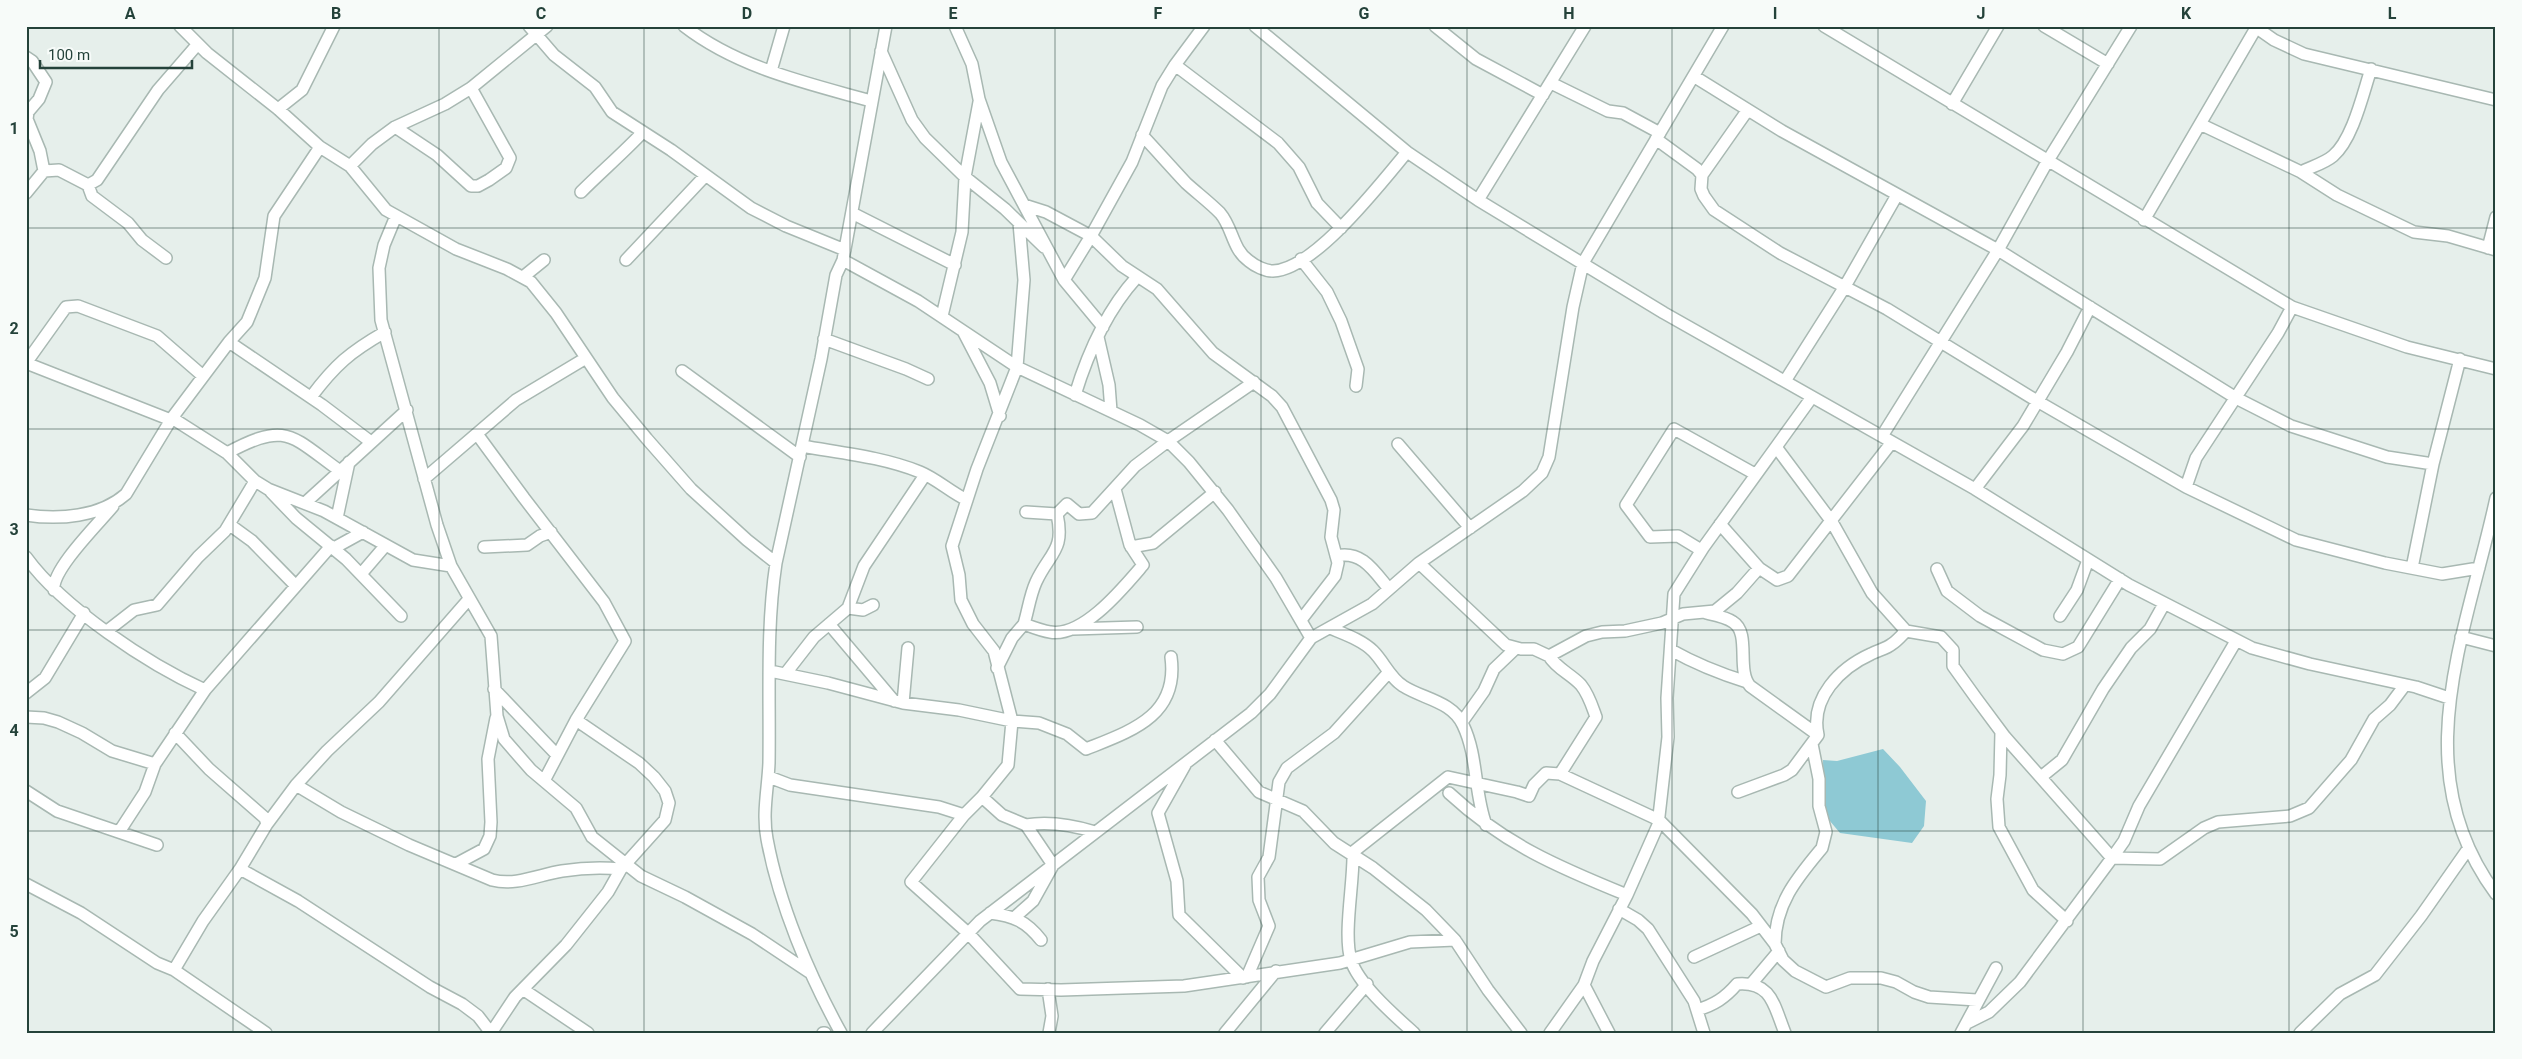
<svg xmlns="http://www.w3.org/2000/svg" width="2522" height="1059" font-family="Roboto,sans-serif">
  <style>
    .water { fill: #8ec9d4 }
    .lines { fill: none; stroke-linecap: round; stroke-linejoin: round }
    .minor-casing { stroke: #a8b8b2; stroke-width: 14 }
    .minor { stroke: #fff; stroke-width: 11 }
    .grid { fill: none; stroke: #24423a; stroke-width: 1; stroke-opacity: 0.55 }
    .neatline { fill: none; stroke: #24423a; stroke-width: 2 }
    .grid-label { font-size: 16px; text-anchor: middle; font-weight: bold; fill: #24423a }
  </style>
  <rect width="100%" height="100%" fill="#e6efeb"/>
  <path class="water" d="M1883,749L1900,767L1926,801L1924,826L1912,843L1840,833L1824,814L1823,760L1837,761Z"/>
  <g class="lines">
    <g class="minor-casing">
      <path id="minor" d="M180,26L207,53L278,109L320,147L350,166L386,210L456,249L507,269L531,282L556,313L613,398L647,439L691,489L747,540L776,563
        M529,26L554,55L595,87L612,112L671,150L751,208L786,226L845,250
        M684,26C738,68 807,83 871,101
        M955,26L972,64L979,99L1001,162L1064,280L1103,327
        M1255,26L1407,152L1478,200L1664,313L1975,489L2129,585L2252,648L2310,664L2416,687L2449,698
        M1435,26L1476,59L1543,95
        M1824,26L2292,307L2407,347L2496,369
        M2044,26L2108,64
        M2254,26L2274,40L2304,54L2496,100
        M881,51L912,120L925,138L965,177L1005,209L1044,247
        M26,57L32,61L46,82L39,99L28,112L27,119L40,151L44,171L26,193
        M1175,65L1278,143L1299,167L1317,203L1341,228
        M771,71L784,26
        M1695,77L1782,131L1998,250L2236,398L2291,426L2387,457L2433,464
        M1551,83L1608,111L1623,113L1660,133
        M1952,104L1998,26
        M278,109L302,90L334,26
        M2200,124L2301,172L2337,195L2414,232L2448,236L2496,250
        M395,127L437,155L471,186H478L489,180L506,168L510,158L471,88
        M1142,135C1157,151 1171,167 1186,183C1197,193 1209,202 1220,213C1233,228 1232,249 1249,261C1255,266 1265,271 1273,271C1314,270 1381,183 1407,152
        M1656,139L1697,169L1702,175L1701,189L1704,196L1714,210L1780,253L1887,309L2037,401L2186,487
        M350,166L372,144L395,127L445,104L471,88L547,26
        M44,171L59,170L88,185L97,180L158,90L197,45
        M2301,172C2311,167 2325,163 2333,156C2353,139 2363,93 2371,69
        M1702,175L1747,111
        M88,185L92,196L128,223L142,240L166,258
        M581,192C601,172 622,154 642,133
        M1478,200L1585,26
        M1024,205L1046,212L1091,236L1122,266L1157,289L1213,353L1272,396L1282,407L1331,500L1334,510L1331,537L1338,563L1335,576L1301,620
        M852,213L955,265
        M396,216L384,245L379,268L381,320L437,525L451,566L491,636L497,716L504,739L531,770L576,808L592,837L641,876L685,897L752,934L809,972
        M2144,220L2256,28
        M2488,248L2496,217
        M1301,259L1327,292L1341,321L1358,369L1356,386
        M626,260L705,176
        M843,260L918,301L1017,367L1140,425L1168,441L1189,462L1228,510L1276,578L1311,638
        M523,277L544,260
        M1064,280L1091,236L1132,162L1162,86L1175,65L1204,26
        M2292,307L2278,333L2196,458L2186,487L2296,540L2385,563L2442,574L2479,568
        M942,316L962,232L965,177L979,102
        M963,331L990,383L1000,416
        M1098,337L1109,385L1111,411
        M824,339L906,369L928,379
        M229,342L322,405L371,442
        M26,363L66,307L78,306L157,336L203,376
        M26,363L171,420
        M682,371L800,457
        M1785,381L1844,288L1897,195
        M1075,395C1088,352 1107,310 1137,277
        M311,397C335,365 350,352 385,332
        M1812,397L1776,447L1832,522L1872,593L1906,631L1941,637L1953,650V666L1976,698L2005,737L2112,858L2160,859L2204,828L2218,822L2290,816L2309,808L2351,760L2374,719L2390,705L2405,685
        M172,418L227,453L255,481L268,489L324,511L413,560L451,566
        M477,434L524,498L604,602L625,641L576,720L544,781
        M1882,436L1998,250L2047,162L2131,26
        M1398,444L1470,528
        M802,446C841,453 883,457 920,472C937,479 950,492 967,500
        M227,453C287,421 290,435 340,471
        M424,479L516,400L586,358
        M1975,489L2023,426L2067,352L2090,307
        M271,492L296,518L346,559L401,616
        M2496,498C2467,633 2403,769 2496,894
        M305,503L407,410
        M1026,512L1057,514L1067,504L1079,514L1092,513L1135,466L1168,441L1254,382
        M26,515C59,520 100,517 126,494L172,418L229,342L247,322L265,278L274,216L320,147
        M337,518L349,462
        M1720,524L1759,568L1777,580L1788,576L1892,442
        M230,525L252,541L296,586
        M484,547L527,545L540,536L551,532
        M1131,547L1153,543L1215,492
        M334,548L363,532
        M1701,550L1678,536L1650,537L1626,505L1674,429L1755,474
        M1336,556C1362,550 1374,571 1389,589
        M26,557C63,608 148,664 205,690
        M1419,563L1506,645L1521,649H1534L1549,656L1586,636L1602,632L1625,631L1662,623L1683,614L1715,611L1737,593L1759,568
        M2412,568L2433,464L2460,359
        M1937,569L1947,591L1980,616L2043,650L2063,654L2078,647L2120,579
        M361,574L385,546
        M54,590C51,570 100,522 113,506
        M848,608L864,566L925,475
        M1706,613C1715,615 1726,617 1733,622C1751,633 1736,670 1750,686L1818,735
        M2060,616L2077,590L2088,560
        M829,624L894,701
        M1024,624C1028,611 1030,595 1036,582C1050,552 1065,551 1057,514
        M1330,628C1344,634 1362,640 1373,651C1384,662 1390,678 1403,686C1423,699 1452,701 1463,725C1478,756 1474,793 1486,825
        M1073,629L1137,627
        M107,631L134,610L157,605L198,557L225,531L255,481
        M2461,637L2496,646
        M1671,650C1694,663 1721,674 1747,682
        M1549,656C1557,669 1571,674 1581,685C1589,695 1592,706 1596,717L1560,774L1659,820L1752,914L1775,944L1783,960L1795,971L1826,987L1850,978H1881L1896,982L1914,992L1929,997L1977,1000
        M997,668L1012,638L1024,624C1032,627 1042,631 1050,632C1083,638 1124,587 1143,565L1130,545L1115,489
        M770,671L828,683L903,703L959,710L1012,721L1039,723L1067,734L1086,749C1131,731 1179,716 1171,657
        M786,673L814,637L848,608L863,610L873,605
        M494,689L557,755
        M26,693L45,678L84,613
        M903,703L908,648
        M26,717L44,718L58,722L82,733L112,751L155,764
        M1462,722L1484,691L1494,669L1516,648
        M2001,732L2000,775L1997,799L1999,827L2033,890L2067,921
        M175,733L209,769L265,818L267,824
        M1215,740L1259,792L1303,811L1334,843L1373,868L1426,910L1455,940L1488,990L1521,1033
        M1185,765L1158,813L1177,881L1179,915L1243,978
        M769,777L790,785L939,807L964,815L982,797
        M2041,777L2062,760L2103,689L2131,648L2150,629L2164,604
        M296,785L341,812L409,845L492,880C516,886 538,875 562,871C581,868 601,867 621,869
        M26,791L57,811L157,845
        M1738,792L1784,775L1792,770L1818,735C1810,698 1840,668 1871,654C1878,650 1886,649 1892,644C1897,641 1902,635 1906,631
        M1449,793C1504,844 1558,867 1627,895
        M964,815L911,882L968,933L1020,989L1061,990L1184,986L1340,963L1410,942L1455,940
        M1026,825C1050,821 1072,825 1095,832
        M119,832L145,792L155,764L205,690L331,546
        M456,864L484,849L490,836L491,822L488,759L496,718
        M240,869L298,901L430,987L462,1004L478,1016L491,1033
        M26,884L81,913L157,963L174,970L266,1033
        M1619,909L1638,920L1648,929L1694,1001L1704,1033
        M990,913C1014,916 1026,921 1041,940
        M1015,917L1033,901L1053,865L1026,825L1002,815L982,797L1008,765L1012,721L994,651L973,624L961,600L959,575L952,546L977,469L1017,367L1024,280L1019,223
        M1775,944C1775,903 1798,877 1822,848L1826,832L1819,806V779L1812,744
        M1694,957L1761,926
        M174,970L203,921L240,869L267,824L296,785L327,751L379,702L469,599
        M1247,977L1269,926L1259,900L1258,877L1269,857L1279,782L1287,768L1334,733L1389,672
        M1752,983L1779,951
        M1584,985L1609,1033
        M1048,989L1052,1016L1049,1033
        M524,990L588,1033
        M1697,1010C1714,1005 1725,998 1737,984C1772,981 1774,1006 1785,1033
        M1967,1023L1989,1012L2020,982L2112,858L2124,841L2139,806L2236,641
        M491,1033L515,997L566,945L608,892L621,869L665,820L669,803L665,791L654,777L639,763L576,720
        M823,1033H825
        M841,1033C809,975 779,904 767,839C762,814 768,788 769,763C770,696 766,629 776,563L821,359L836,275L843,260L886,26
        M872,1033L980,921L1251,713L1270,694L1311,638L1372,604L1419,563L1523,491L1542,473L1549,457L1573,307L1583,263L1723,26
        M1225,1033L1276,971
        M1325,1033L1367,984
        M1414,1033C1395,1016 1358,984 1351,960C1343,934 1354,882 1353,852L1448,777L1517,792L1529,796L1534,785L1546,773L1560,774
        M1550,1033L1584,985L1593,961L1627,895L1658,825L1668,737L1667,698L1674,594L1703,548L1776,447
        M1961,1033L1996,968
        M2300,1033L2340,994L2375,975L2421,916L2468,849"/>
    </g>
    <use href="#minor" class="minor"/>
  </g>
  <path class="grid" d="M233,26V1033M439,26V1033M644,26V1033M850,26V1033M1055,26V1033M1261,26V1033M1467,26V1033M1672,26V1033M1878,26V1033M2083,26V1033M2289,26V1033M26,228H2496M26,429H2496M26,630H2496M26,831H2496"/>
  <rect width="2522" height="1059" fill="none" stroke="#f7fbf9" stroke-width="55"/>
  <path d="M40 60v8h152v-8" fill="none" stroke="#24423a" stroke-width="2.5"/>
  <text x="48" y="60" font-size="15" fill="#24423a" stroke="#f7fbf9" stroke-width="4" paint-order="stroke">100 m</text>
  <rect x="28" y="28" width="2466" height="1004" class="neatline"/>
  <g class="grid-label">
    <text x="130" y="19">A</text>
    <text x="336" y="19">B</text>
    <text x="541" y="19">C</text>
    <text x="747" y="19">D</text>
    <text x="953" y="19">E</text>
    <text x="1158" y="19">F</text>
    <text x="1364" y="19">G</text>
    <text x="1569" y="19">H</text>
    <text x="1775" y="19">I</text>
    <text x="1981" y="19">J</text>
    <text x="2186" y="19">K</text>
    <text x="2392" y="19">L</text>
    <text x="14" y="134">1</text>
    <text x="14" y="334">2</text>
    <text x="14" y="535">3</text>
    <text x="14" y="736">4</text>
    <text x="14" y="937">5</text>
  </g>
</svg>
